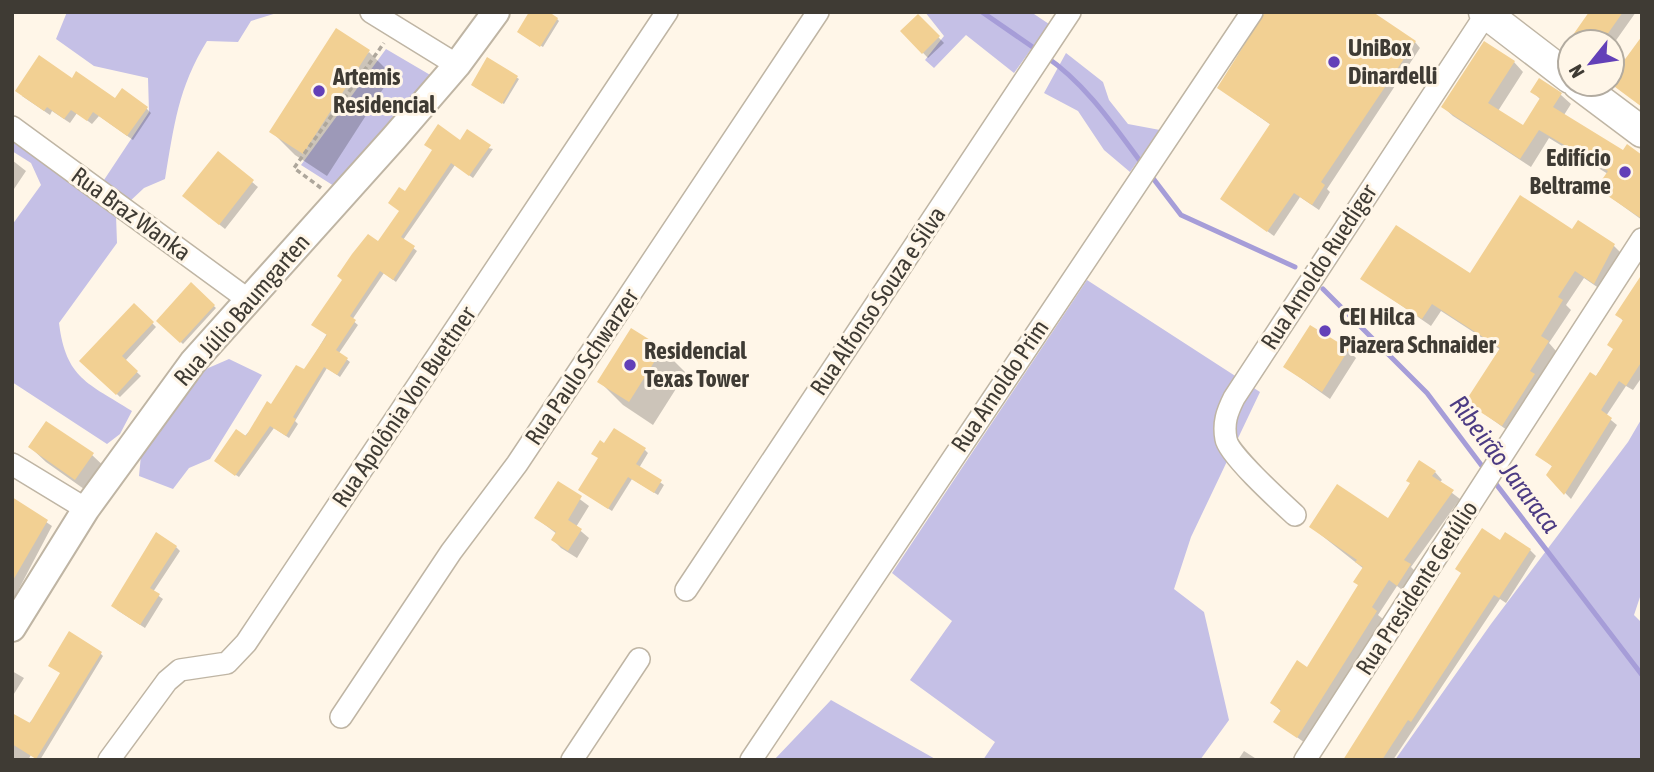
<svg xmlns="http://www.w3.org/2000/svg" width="1654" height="772" font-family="'Asap Condensed',sans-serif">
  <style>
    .green { fill: #c5c0e6 }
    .shadow { fill: #0003 }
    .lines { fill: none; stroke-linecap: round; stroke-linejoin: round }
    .stream { stroke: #a69dd8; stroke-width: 5 }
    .building { fill: #f2d093 }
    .minor-casing { stroke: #bfb5a4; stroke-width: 24 }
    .tertiary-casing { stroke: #bfb5a4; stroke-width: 30 }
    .secondary-casing { stroke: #bfb5a4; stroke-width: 33 }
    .path { stroke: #aea79c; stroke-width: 3.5; stroke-dasharray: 5 3.5; stroke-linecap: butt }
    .minor { stroke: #fff; stroke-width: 21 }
    .tertiary { stroke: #fff; stroke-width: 26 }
    .secondary { stroke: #fff; stroke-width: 30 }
    .poi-dot { fill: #6340b8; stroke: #fff6e8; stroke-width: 2.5 }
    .labels { text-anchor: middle; stroke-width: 6; stroke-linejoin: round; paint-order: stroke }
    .poi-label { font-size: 24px; font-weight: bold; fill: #3f3b34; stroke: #fff6e8; text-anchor: start }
    .street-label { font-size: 24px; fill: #3f3b34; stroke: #fff6e8 }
    .water-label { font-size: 26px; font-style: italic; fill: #4c3b83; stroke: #fff6e8 }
  </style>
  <rect width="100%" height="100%" fill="#fff6e8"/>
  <path class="green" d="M67,12H280L251,21L238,42L207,41C178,88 174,126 165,179L144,188L127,204L102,183L149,112L148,78L94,66L56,39Z
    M925,12H1031L1049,24L1014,73L966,35L934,68L925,60L944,36Z
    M386,49L432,76L334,186L301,165Z
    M1066,53L1103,82L1109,100L1128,124L1160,130L1130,172L1104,150L1078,111L1044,93Z
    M12,138L116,215L117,243L59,323C66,379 88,383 132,411L120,434L107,444L12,382V225L41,185L31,163L12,151Z
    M1087,280L1260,392L1191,537L1174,589L1204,612L1229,720L1200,760H983L995,742L910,680L952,621L892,573Z
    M229,359L262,375L210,459L189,468L173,489L139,476L141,455L177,404L206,369Z
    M1642,418V591L1634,615L1642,623V758L1395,760L1491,624L1628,442Z
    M831,700L937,760H774Z"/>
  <path class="shadow" d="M1591,12H1636L1612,46V42H1572Z
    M918,16L944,43L928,58L902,31Z
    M557,19L559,21L543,47L521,34Z
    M1415,42L1420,48L1327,189L1330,192L1319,210L1300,197L1274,236L1222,199L1271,125L1219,88Z
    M369,52L392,75L327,176L295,155L271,131Z
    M488,59L519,79L504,104L475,87Z
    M1514,62L1523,72L1498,111L1523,128L1541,100L1532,91L1539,80L1561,95L1571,104L1564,115L1623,152L1642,157V220L1598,188L1608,174L1549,138L1531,167L1453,116L1443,107Z
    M22,96L116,101L146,108L151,113L133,140L99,116L92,124L77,113L70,123L52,111L50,115Z
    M461,142L493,149L473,178L455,165L403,240L417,251L396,282L384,273L352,320L358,325L339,353L350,362L340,377L327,368L295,421L298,424L289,438L274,428L239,477L219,464L304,372L401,211L406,193Z
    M218,154L258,187L225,229L190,201Z
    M12,160L26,171L12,192Z
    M1572,232L1614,246L1622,254L1603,291L1584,278L1566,305L1571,310L1549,343L1556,351L1538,379L1542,384L1511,433L1468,402L1501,350L1441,311L1431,326L1363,279L1470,276Z
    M1642,278V377L1633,390L1626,386L1606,416L1617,425L1571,499L1548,475L1553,467L1538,455L1615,350L1624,322L1618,315Z
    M191,285L216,308L183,344L158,321Z
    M134,305L156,327L125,361L141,376L120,397L82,361Z
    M632,330L662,349L686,373L653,425L623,405L600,382Z
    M1348,350L1356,358L1330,399L1285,367Z
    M30,447L92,455L108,470L91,494L46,462Z
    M645,450L648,453L639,468L664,485L658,495L632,479L612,511L584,493L600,459Z
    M1435,472L1442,480L1439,483L1460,499L1411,567L1417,573L1405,592L1397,586L1378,615L1383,619L1305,743L1276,722L1282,712L1272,703L1308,669L1360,586L1364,569L1311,527L1388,520Z
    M558,483L589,506L576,527L589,538L577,558L561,548L553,540L557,534L536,518Z
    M12,499L52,526L12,602Z
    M1500,542L1530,550L1536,556L1506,603L1500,599L1393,760H1345Z
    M176,547L180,551L153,592L163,599L145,628L117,610Z
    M100,653L103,656L40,760L31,755L28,760H12V740Z
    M12,671L24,678L12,697Z
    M1244,751L1258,760H1238Z"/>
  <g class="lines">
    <path class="stream" d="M982,12L1037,50
      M1045,56C1086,84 1114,126 1143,165
      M1149,173L1181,215L1295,267
      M1323,289L1427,393L1485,470
      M1493,480L1642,675"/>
  </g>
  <path class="building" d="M529,12H549L558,18L540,47L517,32Z
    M1265,12H1373L1416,41L1321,182L1325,185L1312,205L1294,193L1267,232L1220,199L1270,124L1217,88Z
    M1589,12H1623L1602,42H1568Z
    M918,14L940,36L922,54L900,31Z
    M336,28L370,50L303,154L269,132Z
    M1642,36V107L1611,84L1612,77Z
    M1484,41L1515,61L1488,103L1523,125L1540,98L1530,92L1539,78L1562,93L1553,107L1623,150L1627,144L1642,155V219L1596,188L1608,171L1539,130L1520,159L1441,107Z
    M39,55L72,78L76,71L115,98L122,88L148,107L127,136L93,112L87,121L71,110L64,119L47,107L44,111L15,91Z
    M487,57L518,76L502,104L471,85Z
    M438,124L460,140L467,129L491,145L469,176L451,163L401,237L415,246L393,280L380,271L350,316L356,320L336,350L348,358L337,375L324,367L293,417L296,419L286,436L270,426L235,476L214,461L236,429L246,436L267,401L271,404L296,365L304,369L327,335L311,325L342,280L337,276L352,254L368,234L378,241L399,211L388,203L399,187L405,191L432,150L424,145Z
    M218,151L254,180L219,225L182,196Z
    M1520,195L1572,229L1578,220L1615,244L1594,284L1575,271L1558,297L1563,300L1541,336L1549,341L1530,371L1535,374L1502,426L1465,402L1500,348L1432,304L1422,319L1360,279L1396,225L1470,273Z
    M1642,274V361L1626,386L1619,381L1601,410L1612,418L1564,495L1546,475L1552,466L1535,455L1590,372L1596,376L1613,349L1607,345L1623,320L1615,315Z
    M191,282L215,305L180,343L156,321Z
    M134,303L154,322L122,356L138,371L116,395L79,361Z
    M1310,325L1349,349L1322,392L1283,367Z
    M631,328L663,348L629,402L597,382Z
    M46,421L94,453L75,480L28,447Z
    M614,428L646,448L636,464L662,480L654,493L628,477L608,509L578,490L598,458L591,454L600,440L604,443Z
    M1419,460L1436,471L1432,476L1454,490L1404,560L1411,564L1397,586L1389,580L1372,607L1377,611L1297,738L1273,722L1281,710L1270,703L1297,660L1307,667L1358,585L1353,582L1363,567L1355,562L1357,560L1309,527L1337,484L1388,518L1410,483L1406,481Z
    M558,481L582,496L568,520L582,529L568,551L551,540L556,532L534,518Z
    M12,497L48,520L12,582Z
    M1482,528L1500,540L1505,532L1531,549L1499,598L1494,595L1411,722L1408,720L1382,760H1343L1461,573L1455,569Z
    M156,532L177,546L150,588L160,594L140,625L111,606Z
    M69,631L102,652L36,759L12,744V713L30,723L60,673L48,666Z"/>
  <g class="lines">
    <g class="minor-casing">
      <path id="minor" d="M371,12L457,65
        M12,127L250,301
        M12,464L86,509
        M1295,515C1282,503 1228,454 1226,439C1223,423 1227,412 1234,398L1486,14
        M686,590L1070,12
        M341,717L451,552L517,464L818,12
        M109,760L167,681L180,670L227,663L246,643L667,12
        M572,760L639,659
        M751,760L1252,12
        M1305,760L1642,239"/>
    </g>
    <g class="tertiary-casing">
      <path id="tertiary" d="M12,628L86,509L193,362L394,138L457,65L496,12"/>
    </g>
    <g class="secondary-casing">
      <path id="secondary" d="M1484,12L1570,78
        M1578,84L1642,132"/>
    </g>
    <path class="path" d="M321,188L294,168L384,43"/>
    <use href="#minor" class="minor"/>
    <use href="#tertiary" class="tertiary"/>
    <use href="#secondary" class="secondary"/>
  </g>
  <g class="poi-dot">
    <circle cx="1334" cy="62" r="7"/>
    <circle cx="319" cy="91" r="7"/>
    <circle cx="1625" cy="172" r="7"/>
    <circle cx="1325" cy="331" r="7"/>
    <circle cx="630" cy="365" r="7"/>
  </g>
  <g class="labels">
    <g class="poi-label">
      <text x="1348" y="56">UniBox<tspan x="1348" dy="28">Dinardelli</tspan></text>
      <text x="333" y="85">Artemis<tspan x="333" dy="28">Residencial</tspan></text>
      <text x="1611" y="166" text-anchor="end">Edifício<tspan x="1611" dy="28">Beltrame</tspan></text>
      <text x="1339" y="325">CEI Hilca<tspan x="1339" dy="28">Piazera Schnaider</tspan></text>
      <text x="644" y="359">Residencial<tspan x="644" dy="28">Texas Tower</tspan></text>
    </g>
    <g class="street-label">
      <text transform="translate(131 214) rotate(36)" y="8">Rua Braz Wanka</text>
      <text transform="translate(1319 267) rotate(-57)" y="8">Rua Arnoldo Ruediger</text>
      <text transform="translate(878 301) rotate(-56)" y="8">Rua Alfonso Souza e Silva</text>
      <text transform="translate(242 310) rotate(-49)" y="8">Rua Júlio Baumgarten</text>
      <text transform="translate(582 367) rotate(-56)" y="8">Rua Paulo Schwarzer</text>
      <text transform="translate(1000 386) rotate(-56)" y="8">Rua Arnoldo Prim</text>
      <text transform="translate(404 407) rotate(-56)" y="8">Rua Apolônia Von Buettner</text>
      <text transform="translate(1417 588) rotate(-57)" y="8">Rua Presidente Getúlio</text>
    </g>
    <g class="water-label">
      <text transform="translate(1505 464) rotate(53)" y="9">Ribeirão Jararaca</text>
    </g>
  </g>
  <rect width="1654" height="772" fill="none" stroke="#3f3b34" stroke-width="28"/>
  <g transform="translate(1591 63) rotate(240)"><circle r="33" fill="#fff6e8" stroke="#b2aba0" stroke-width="2"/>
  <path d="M0-5L12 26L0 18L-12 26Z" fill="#6340b8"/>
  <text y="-10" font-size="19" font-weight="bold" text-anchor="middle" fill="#3f3b34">N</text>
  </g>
</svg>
